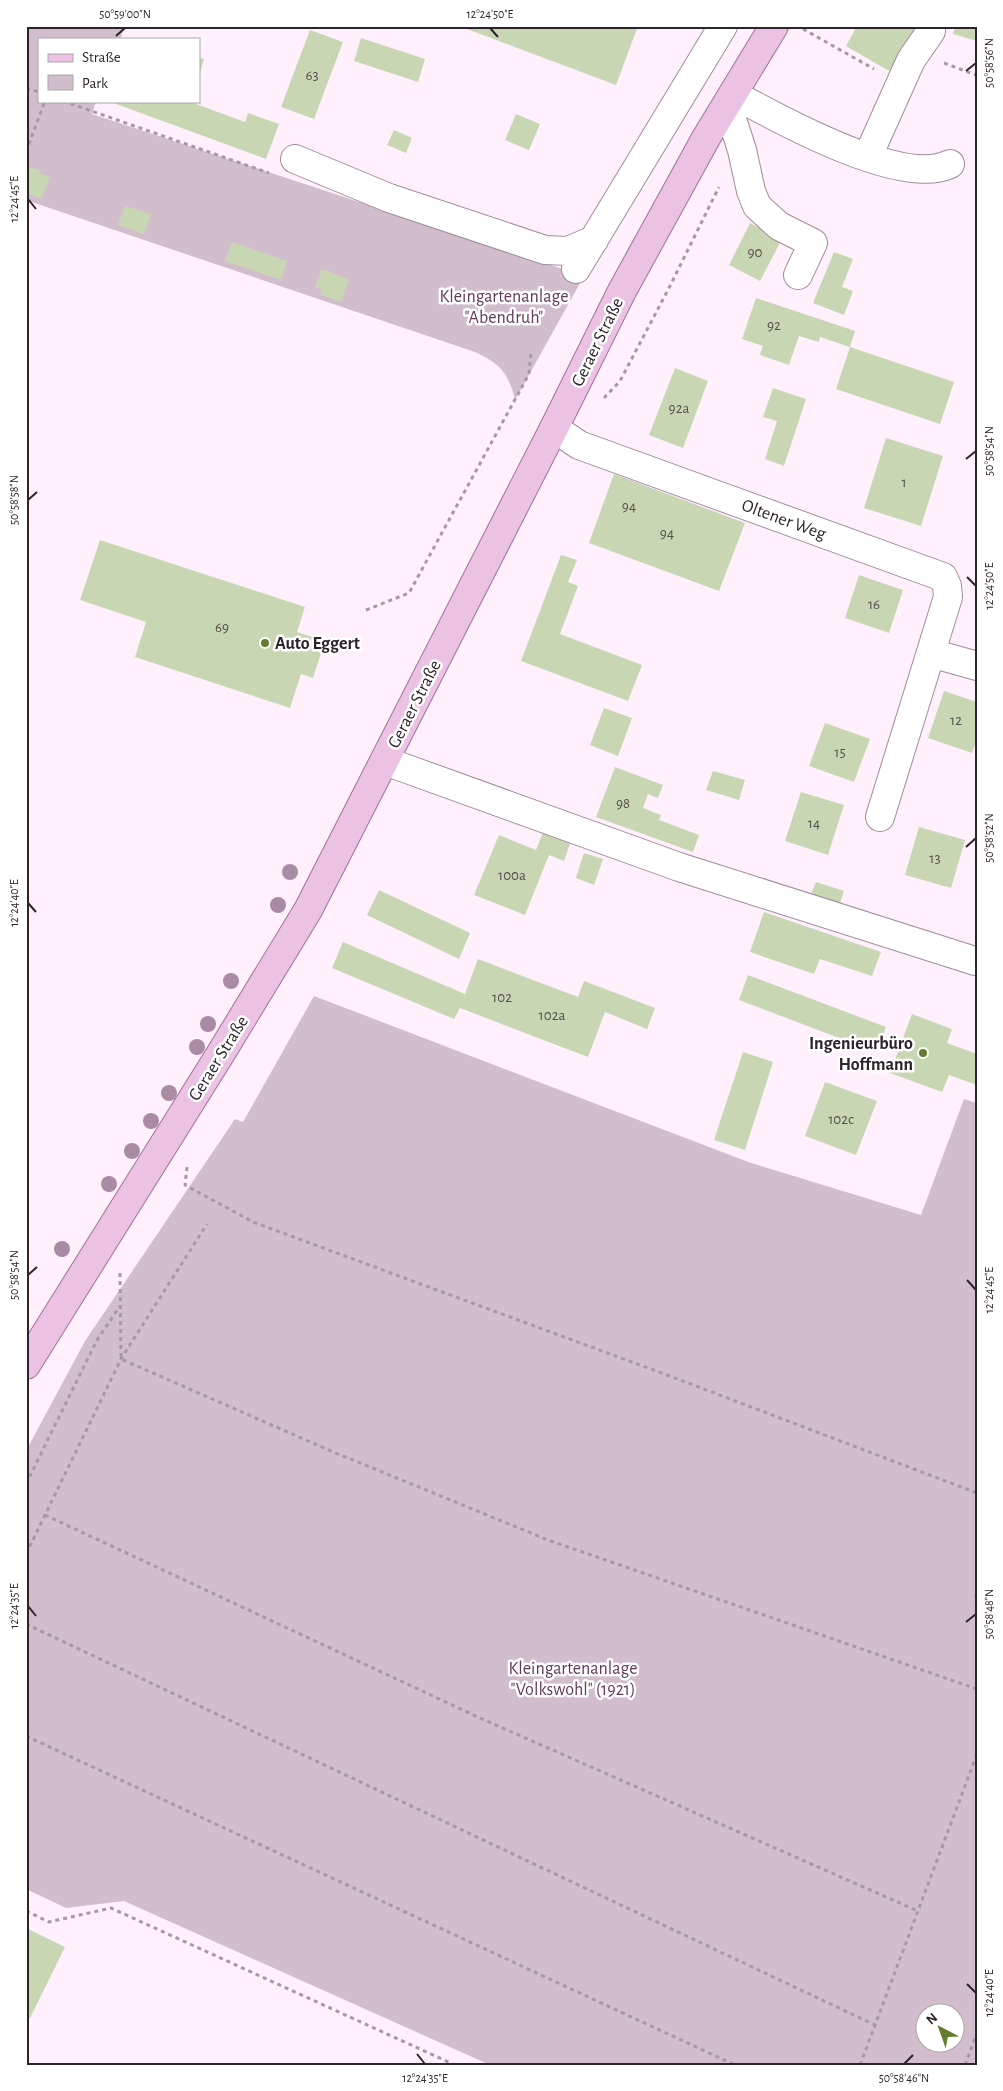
<svg xmlns="http://www.w3.org/2000/svg" width="1003" height="2091" font-family="'Alegreya Sans',sans-serif">
  <style>
    .green { fill: #d1bdcc; fill-rule: evenodd }
    .building { fill: #c9d6b4 }
    .lines { fill: none; stroke-linecap: round; stroke-linejoin: round }
    .minor-casing { stroke: #a18b9d; stroke-width: 30 }
    .major-casing { stroke: #a07097; stroke-width: 30 }
    .path { stroke: #a599a3; stroke-width: 3; stroke-dasharray: 4 4; stroke-linecap: butt }
    .minor { stroke: #fff; stroke-width: 28 }
    .major { stroke: #ebc2e3; stroke-width: 28 }
    .tree { fill: #a98ba4 }
    .ticks { fill: none; stroke: #2d242b; stroke-width: 2 }
    .poi-dot { fill: #647c2e; stroke: #fff; stroke-width: 2 }
    .labels { text-anchor: middle; stroke-width: 5; stroke-linejoin: round; paint-order: stroke }
    .number-label { font-size: 15px; fill: #54504d }
    .park-label { font-size: 18px; fill: #63395c; stroke: #fff }
    .street-label { font-size: 18px; fill: #2d242b; stroke: #fff }
    .poi-label { font-size: 18px; font-weight: bold; fill: #2d242b; stroke: #fff; text-anchor: start }
    .neatline { fill: none; stroke: #2d242b; stroke-width: 2 }
    .ticks-label { font-size: 12px; text-anchor: middle; fill: #2d242b }
  </style>
  <rect width="100%" height="100%" fill="#fff0fc"/>
  <path class="green" d="M26,26H125L120,39H39V101H96L92,114L584,276L515,400C509,374 500,363 475,352L26,200Z
    M314,996L751,1163L921,1215L964,1099L977,1103V2065H490L124,1901L66,1908L26,1889V1451L85,1341L235,1119L243,1122ZM926,2014H956V2044H926Z"/>
  <path class="building" d="M459,26H638L616,85Z
    M857,26H916L889,71L846,46Z
    M955,26H977V41L953,34Z
    M310,30L343,42L314,119L281,107Z
    M361,38L425,59L418,82L354,61Z
    M199,58L204,59L199,76Z
    M108,101H197L196,104L245,122L248,113L279,124L266,159Z
    M516,114L540,124L529,150L505,140Z
    M394,130L412,138L406,153L387,145Z
    M26,166L41,171L40,173L50,177L42,199L26,193Z
    M125,206L151,214L144,234L118,225Z
    M750,223L782,239L760,281L729,265Z
    M232,242L287,261L281,280L225,261Z
    M834,252L853,259L842,287L853,291L844,315L813,303Z
    M321,269L349,279L341,302L321,295L322,290L315,288Z
    M756,298L855,331L850,347L820,337L819,342L799,336L789,365L760,355L763,346L742,339Z
    M850,347L954,382L940,424L836,389Z
    M675,368L708,381L683,448L649,435Z
    M773,388L806,399L784,466L765,459L777,421L763,417Z
    M886,438L943,456L921,526L864,508Z
    M614,474L745,523L719,591L589,543Z
    M100,540L305,607L297,632L325,641L313,678L301,674L290,708L135,657L146,622L80,600Z
    M561,555L577,560L568,582L578,586L560,634L642,665L628,701L521,661Z
    M859,575L903,590L889,633L845,618Z
    M944,691L977,702V739L972,753L928,738Z
    M604,708L632,718L618,756L590,745Z
    M825,723L870,739L854,782L809,766Z
    M615,767L663,785L658,798L648,794L643,808L661,815L659,820L699,835L693,852L596,817Z
    M713,771L745,780L739,800L706,790Z
    M801,792L844,805L828,855L785,841Z
    M919,827L965,840L951,888L905,875Z
    M544,830L571,841L564,861L549,855L525,915L474,895L499,835L536,850Z
    M584,853L603,859L594,885L576,878Z
    M816,882L844,891L839,906L810,896Z
    M379,890L470,933L459,959L367,915Z
    M764,912L881,952L872,976L820,959L814,974L750,952Z
    M343,942L465,994L478,959L578,997L584,981L655,1008L647,1029L605,1012L588,1057L460,1008L454,1019L332,968Z
    M748,975L886,1027L876,1052L739,1000Z
    M912,1014L952,1029L947,1043L977,1054V1085L949,1075L942,1092L890,1073Z
    M743,1052L773,1062L745,1150L714,1140Z
    M825,1082L877,1101L856,1155L805,1136Z
    M26,1928L65,1947L30,2018L26,2016Z"/>
  <g class="lines">
    <g class="minor-casing">
      <path id="minor" d="M733,94C777,118 902,188 950,164
        M727,104L742,150L751,191L757,206L779,226L813,243L798,275
        M868,156L911,60L931,31
        M295,159L389,198L545,250L568,251L594,240
        M576,269L723,26
        M554,428L579,445L943,577L947,586L948,597L880,817
        M931,653L977,666
        M385,761L679,867L975,961"/>
    </g>
    <g class="major-casing">
      <path id="major" d="M26,1365L221,1053L308,910L554,428L622,291L706,138L774,26"/>
    </g>
    <path class="path" d="M803,29L874,69
      M944,63L976,75
      M26,88L39,92
      M63,101L269,173
      M26,152L45,101
      M604,398L620,381L670,286L719,187
      M366,610L409,593L529,374L531,351
      M187,1167L185,1185L253,1222L667,1375L977,1493
      M120,1273L121,1359L331,1451L548,1540L977,1689
      M26,1484L97,1340L120,1306
      M45,1515L480,1718L918,1911
      M26,1554L121,1359L207,1224
      M977,1594L974,1600L977,1601
      M26,1624L875,2025
      M26,1736L735,2065
      M26,1911L49,1922L111,1908L455,2065
      M860,2065L977,1754
      M965,2065L977,2033"/>
    <use href="#minor" class="minor"/>
    <use href="#major" class="major"/>
  </g>
  <g class="tree">
    <circle cx="290" cy="872" r="8"/>
    <circle cx="278" cy="905" r="8"/>
    <circle cx="231" cy="981" r="8"/>
    <circle cx="208" cy="1024" r="8"/>
    <circle cx="197" cy="1047" r="8"/>
    <circle cx="169" cy="1093" r="8"/>
    <circle cx="151" cy="1121" r="8"/>
    <circle cx="132" cy="1151" r="8"/>
    <circle cx="109" cy="1184" r="8"/>
    <circle cx="62" cy="1249" r="8"/>
  </g>
  <path class="ticks" d="M490,28L498,37M116,36L125,28M966,71L976,63M28,199L36,209M966,459L976,451M28,500L37,492M967,577L976,586M966,847L976,838M28,903L36,912M28,1275L37,1267M967,1280L976,1290M28,1606L36,1616M966,1622L976,1614M967,1984L976,1993M417,2054L425,2064M904,2064L913,2055"/>
  <g class="poi-dot">
    <circle cx="265" cy="643" r="5"/>
    <circle cx="923" cy="1053" r="5"/>
  </g>
  <g class="labels">
    <g class="number-label">
      <text x="312" y="80">63</text>
      <text x="755" y="257">90</text>
      <text x="774" y="330">92</text>
      <text x="679" y="413">92a</text>
      <text x="904" y="487">1</text>
      <text x="629" y="511">94</text>
      <text x="667" y="538">94</text>
      <text x="874" y="609">16</text>
      <text x="222" y="632">69</text>
      <text x="956" y="725">12</text>
      <text x="840" y="757">15</text>
      <text x="623" y="808">98</text>
      <text x="814" y="828">14</text>
      <text x="935" y="863">13</text>
      <text x="512" y="880">100a</text>
      <text x="502" y="1002">102</text>
      <text x="552" y="1020">102a</text>
      <text x="841" y="1124">102c</text>
    </g>
    <g class="park-label">
      <text x="504" y="302">Kleingartenanlage<tspan x="504" dy="21">"Abendruh"</tspan></text>
      <text x="573" y="1674">Kleingartenanlage<tspan x="573" dy="21">"Volkswohl" (1921)</tspan></text>
    </g>
    <g class="street-label">
      <text transform="translate(597 342) rotate(-64)" y="6">Geraer Straße</text>
      <text transform="translate(784 519) rotate(20)" y="6">Oltener Weg</text>
      <text transform="translate(414 704) rotate(-63)" y="6">Geraer Straße</text>
      <text transform="translate(218 1058) rotate(-58)" y="6">Geraer Straße</text>
    </g>
    <g class="poi-label">
      <text x="275" y="649">Auto Eggert</text>
      <text x="913" y="1049" text-anchor="end">Ingenieurbüro<tspan x="913" dy="21">Hoffmann</tspan></text>
    </g>
  </g>
  <rect width="1003" height="2091" fill="none" stroke="#ffffff" stroke-width="55"/>
  <rect x="38" y="38" width="162" height="65" fill="#ffffff" stroke="#aba7aa"/>
  <rect x="48" y="54" width="25" height="8" fill="#ebc2e3" stroke="#aba7aa"/>
  <text x="82" y="62" font-size="15" fill="#2d242b">Straße</text>
  <rect x="48" y="75" width="25" height="15" fill="#d1bdcc" stroke="#aba7aa"/>
  <text x="82" y="88" font-size="15" fill="#2d242b">Park</text>
  <g transform="translate(940 2028) rotate(319)"><circle r="24" fill="#ffffff" stroke="#aba7aa"/>
  <path d="M0-4L9 19L0 12L-9 19Z" fill="#647c2e"/>
  <text y="-8" font-size="14" font-weight="bold" text-anchor="middle" fill="#2d242b">N</text>
  </g>
  <rect x="28" y="28" width="948" height="2036" class="neatline"/>
  <g class="ticks-label">
    <text x="125" y="18">50°59'00"N</text>
    <text x="490" y="18">12°24'50"E</text>
    <text transform="translate(989 63) rotate(-90)" y="4">50°58'56"N</text>
    <text transform="translate(14 199) rotate(-90)" y="4">12°24'45"E</text>
    <text transform="translate(989 451) rotate(-90)" y="4">50°58'54"N</text>
    <text transform="translate(14 500) rotate(-90)" y="4">50°58'58"N</text>
    <text transform="translate(989 586) rotate(-90)" y="4">12°24'50"E</text>
    <text transform="translate(989 838) rotate(-90)" y="4">50°58'52"N</text>
    <text transform="translate(14 903) rotate(-90)" y="4">12°24'40"E</text>
    <text transform="translate(14 1275) rotate(-90)" y="4">50°58'54"N</text>
    <text transform="translate(989 1290) rotate(-90)" y="4">12°24'45"E</text>
    <text transform="translate(14 1606) rotate(-90)" y="4">12°24'35"E</text>
    <text transform="translate(989 1614) rotate(-90)" y="4">50°58'48"N</text>
    <text transform="translate(989 1993) rotate(-90)" y="4">12°24'40"E</text>
    <text x="425" y="2082">12°24'35"E</text>
    <text x="904" y="2082">50°58'46"N</text>
  </g>
</svg>
